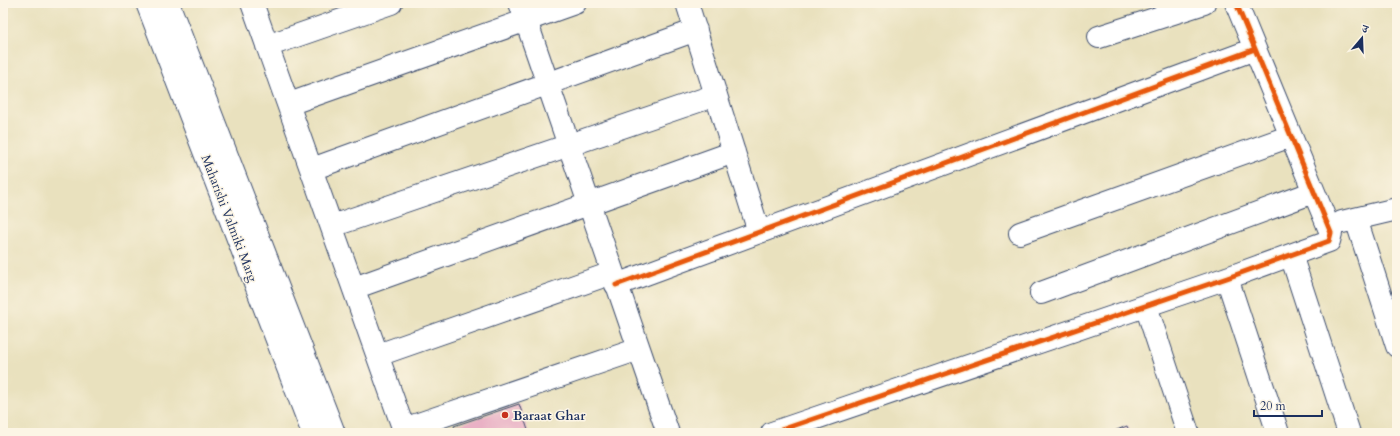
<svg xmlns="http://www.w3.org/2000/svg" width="1400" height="436" font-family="Cardo,'Noto Serif Devanagari',serif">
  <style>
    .building { fill: #e9b1c5 }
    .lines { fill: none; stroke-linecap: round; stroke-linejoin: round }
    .minor-casing { stroke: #3a4a6c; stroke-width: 24 }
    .minor { stroke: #fff; stroke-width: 22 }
    .cycleway-casing { stroke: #fcf5e5; stroke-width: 8 }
    .cycleway { stroke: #e8590c; stroke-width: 5 }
    .poi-dot { fill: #c8321e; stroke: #fcf5e5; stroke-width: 1.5 }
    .labels { text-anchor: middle; stroke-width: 3; stroke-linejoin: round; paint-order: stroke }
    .street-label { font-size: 13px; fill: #1b2f5e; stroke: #fcf5e5 }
    .poi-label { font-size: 13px; font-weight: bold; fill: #1b2f5e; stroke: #fcf5e5; text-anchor: start }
  </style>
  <rect width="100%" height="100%" fill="#fcf5e5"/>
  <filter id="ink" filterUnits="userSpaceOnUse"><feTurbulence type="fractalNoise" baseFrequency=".025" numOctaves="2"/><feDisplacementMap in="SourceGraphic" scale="8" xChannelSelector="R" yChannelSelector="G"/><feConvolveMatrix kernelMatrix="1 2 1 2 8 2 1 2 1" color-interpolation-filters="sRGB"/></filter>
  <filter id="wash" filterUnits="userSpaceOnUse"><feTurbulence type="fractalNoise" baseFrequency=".012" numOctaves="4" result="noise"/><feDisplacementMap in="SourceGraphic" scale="16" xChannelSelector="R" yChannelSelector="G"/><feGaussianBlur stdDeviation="0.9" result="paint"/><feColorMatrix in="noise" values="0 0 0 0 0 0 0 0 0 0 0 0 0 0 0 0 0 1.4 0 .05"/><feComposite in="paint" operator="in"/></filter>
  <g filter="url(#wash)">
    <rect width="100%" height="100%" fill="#e9e1be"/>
    <g id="blocks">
      <path class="building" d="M519,404L529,433H456L454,426Z
        M1127,426L1130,433H1109Z"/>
    </g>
  </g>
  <g filter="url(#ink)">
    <use href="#blocks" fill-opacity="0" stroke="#3a4a6c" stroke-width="1"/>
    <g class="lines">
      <g class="minor-casing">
        <path id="minor" d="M147,3L313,433
          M168,3L334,433
          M252,3L405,433
          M520,3L668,433
          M687,3L759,232
          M1099,37L1204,3
          M267,46L391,3
          M289,104L575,3
          M312,169L696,30
          M1356,219L1397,346
          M1342,222L1397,209
          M332,226L716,95
          M1020,233L1291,136
          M1291,255L1349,433
          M1227,278L1278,433
          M616,285L1255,49
          M354,288L734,152
          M1041,293L1314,192
          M1146,306L1188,433
          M378,355L612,273
          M404,429L639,349
          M772,433L1227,278L1329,241L1331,233L1236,3"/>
      </g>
      <use href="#minor" class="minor"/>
      <g class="cycleway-casing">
        <path id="cycleway" d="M616,285L1255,49
          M772,433L1227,278L1329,241L1331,233L1236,3"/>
      </g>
      <use href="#cycleway" class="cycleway"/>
    </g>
  </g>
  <circle class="poi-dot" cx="505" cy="415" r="4"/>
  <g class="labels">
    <g class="street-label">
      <text transform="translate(230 218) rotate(69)" y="5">Maharishi Valmiki Marg</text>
    </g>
    <g class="poi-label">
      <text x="513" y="420">Baraat Ghar</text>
    </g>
  </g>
  <rect width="1400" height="436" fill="none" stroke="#fcf5e5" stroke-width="16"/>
  <g transform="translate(1362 38) rotate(19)" stroke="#fcf5e5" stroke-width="3" paint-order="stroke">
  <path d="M0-3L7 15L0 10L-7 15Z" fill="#1b2f5e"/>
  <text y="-6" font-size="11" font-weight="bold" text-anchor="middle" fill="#1b2f5e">उ</text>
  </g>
  <path d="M1254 410v6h68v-6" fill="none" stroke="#1b2f5e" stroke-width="2"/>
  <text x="1260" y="410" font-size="12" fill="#1b2f5e" stroke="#fcf5e5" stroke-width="3" paint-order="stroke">20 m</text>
</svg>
